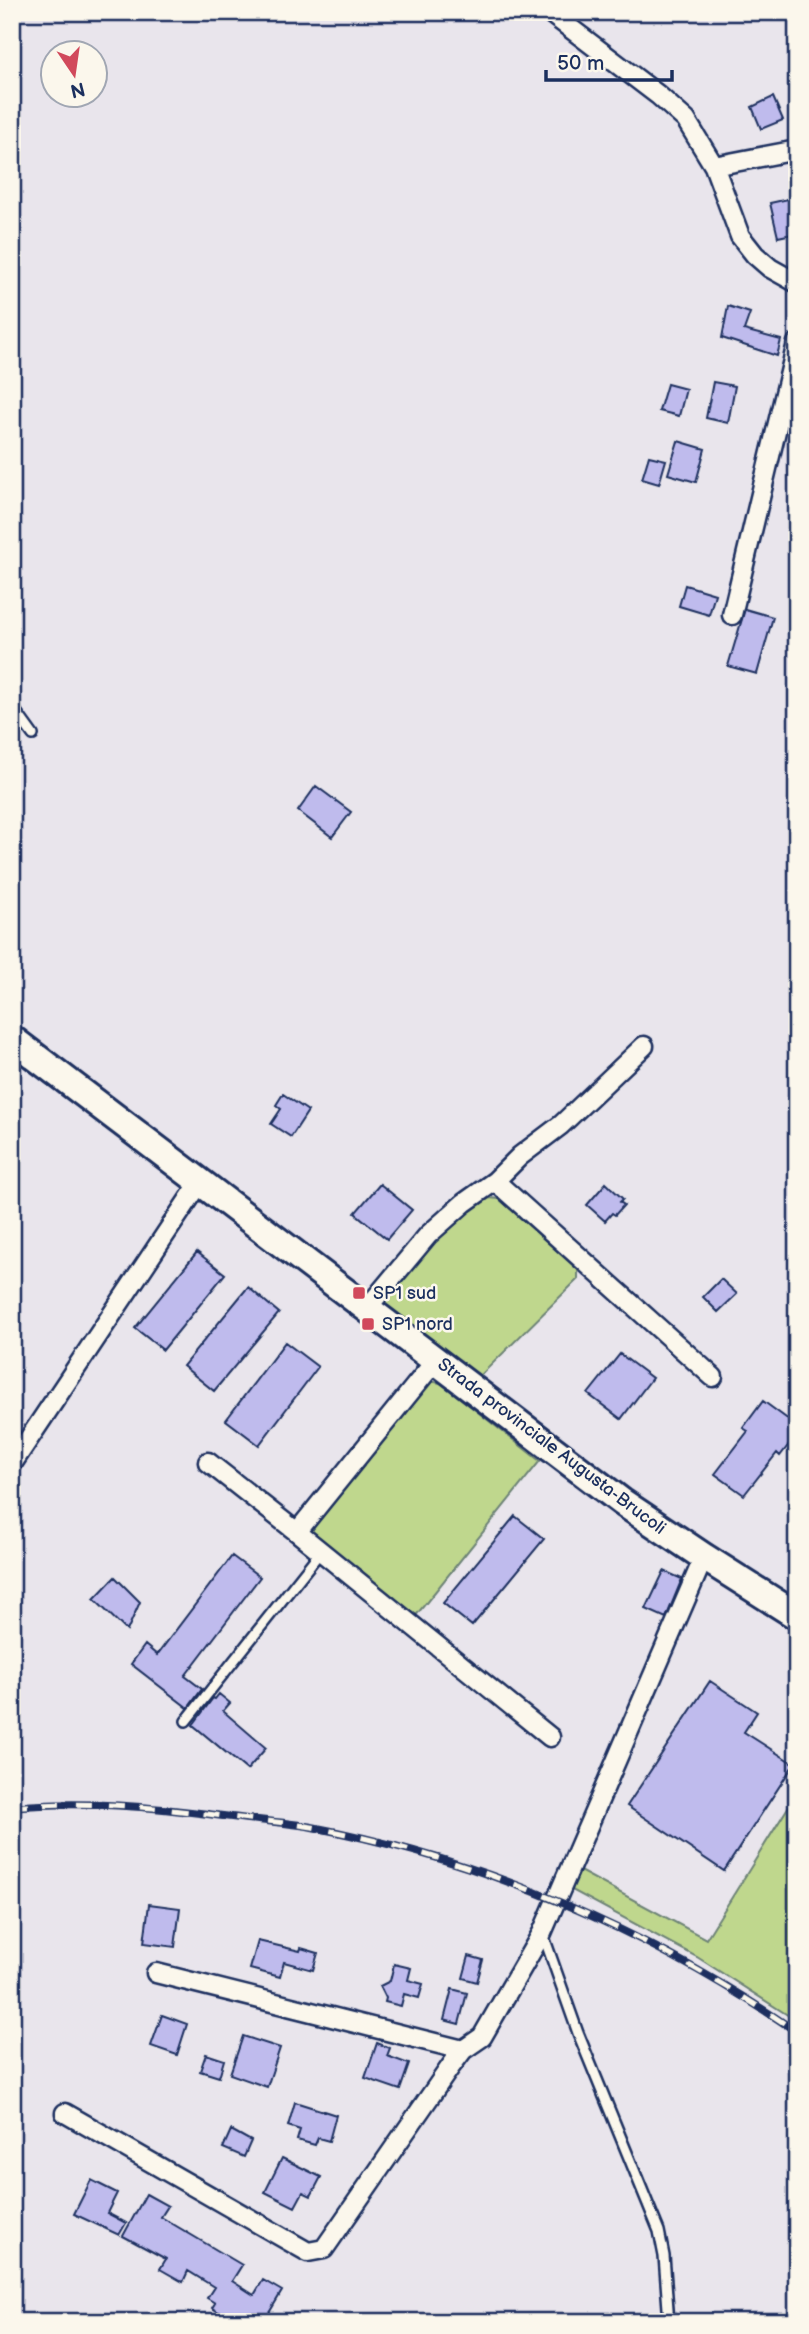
<svg xmlns="http://www.w3.org/2000/svg" width="809" height="2334" font-family="'Balsamiq Sans',sans-serif">
  <style>
    .green { fill: #bfd78d; stroke: #6d8376; stroke-width: 2 }
    .building { fill: #bfbbed; stroke: #1b2f5e; stroke-width: 2 }
    .lines { fill: none; stroke-linecap: round; stroke-linejoin: round }
    .lane-casing { stroke: #1b2f5e; stroke-width: 14 }
    .street-casing { stroke: #1b2f5e; stroke-width: 23 }
    .secondary-casing { stroke: #1b2f5e; stroke-width: 32 }
    .lane { stroke: #fbf7ec; stroke-width: 9 }
    .street { stroke: #fbf7ec; stroke-width: 18 }
    .secondary { stroke: #fbf7ec; stroke-width: 26 }
    .rail-casing { stroke: #1b2f5e; stroke-width: 8 }
    .rail { stroke: #fbf7ec; stroke-width: 5; stroke-dasharray: 16; stroke-linecap: butt }
    .poi-dot { fill: #d1495b; stroke: #fbf7ec; stroke-width: 2.5 }
    .labels { text-anchor: middle; stroke-width: 5; stroke-linejoin: round; paint-order: stroke }
    .poi-label { font-size: 18px; fill: #1b2f5e; stroke: #fbf7ec; text-anchor: start }
    .street-label { font-size: 18px; fill: #1b2f5e; stroke: #fbf7ec }
  </style>
  <rect width="100%" height="100%" fill="#e9e5ec"/>
  <filter id="ink" filterUnits="userSpaceOnUse"><feTurbulence type="fractalNoise" baseFrequency=".0143" numOctaves="2"/><feDisplacementMap in="SourceGraphic" scale="14" xChannelSelector="R" yChannelSelector="G"/><feConvolveMatrix kernelMatrix="1 2 1 2 8 2 1 2 1" color-interpolation-filters="sRGB"/></filter>
  <g filter="url(#ink)">
    <path class="green" d="M489,1198L500,1199L578,1270V1279L479,1377L383,1304L381,1299C411,1263 445,1217 489,1198Z
      M428,1381L441,1383L540,1461L414,1618L314,1538L310,1526Z
      M797,1793V2021L697,1957L570,1889L576,1869L706,1939Z"/>
    <path class="building" d="M773,97L783,120L761,129L752,107Z
      M797,197V233L778,237L770,203Z
      M728,306L750,313L744,330L781,340L777,356L722,338Z
      M713,382L735,386L728,423L706,418Z
      M667,384L686,389L679,416L659,411Z
      M678,441L705,449L696,482L668,474Z
      M649,456L666,460L659,484L642,479Z
      M685,585L715,594L709,615L679,606Z
      M745,609L773,617L757,674L728,666Z
      M316,786L351,812L332,837L298,811Z
      M283,1094L308,1111L291,1137L271,1124L281,1109L276,1105Z
      M606,1183L623,1199L620,1202L624,1205L615,1215L612,1213L605,1221L587,1205Z
      M380,1184L412,1210L387,1239L355,1213Z
      M197,1252L225,1274L163,1350L135,1328Z
      M721,1279L737,1294L718,1312L703,1297Z
      M248,1287L279,1313L214,1391L183,1366Z
      M285,1342L318,1367L259,1445L226,1420Z
      M620,1354L652,1378L621,1419L588,1394Z
      M763,1401L797,1426V1434L780,1456L777,1453L744,1495L715,1474L748,1431L743,1428Z
      M515,1516L544,1539L472,1626L443,1603Z
      M232,1556L260,1577L185,1676L202,1689L188,1708L131,1664L145,1645L157,1655Z
      M664,1571L682,1579L666,1618L646,1609Z
      M115,1577L140,1602L127,1631L94,1599Z
      M710,1681L757,1712L744,1732L794,1764L724,1871L627,1806Z
      M219,1694L230,1703L223,1711L266,1748L247,1770L193,1725L213,1698L215,1699Z
      M149,1904L180,1908L175,1947L144,1943Z
      M258,1941L300,1951L301,1948L318,1953L313,1970L284,1962L280,1977L250,1969Z
      M469,1956L483,1960L477,1982L463,1978Z
      M394,1964L411,1968L408,1980L423,1984L419,1998L404,1994L401,2006L385,2002L386,1998L380,1986L390,1981Z
      M452,1989L467,1993L459,2024L444,2020Z
      M162,2015L187,2024L177,2055L151,2046Z
      M243,2036L280,2048L267,2087L230,2074Z
      M377,2043L390,2048L387,2056L409,2064L400,2090L365,2078Z
      M206,2054L224,2060L219,2077L200,2071Z
      M295,2102L336,2115L329,2141L318,2138L315,2145L297,2140L300,2130L288,2126Z
      M231,2130L251,2141L244,2157L223,2148Z
      M282,2158L321,2177L311,2196L303,2192L295,2207L265,2192Z
      M91,2180L117,2193L107,2213L126,2223L119,2235L74,2214Z
      M146,2194L168,2206L161,2217L242,2265L232,2281L254,2295L263,2280L282,2291L266,2318L262,2315L258,2322H235L212,2308L215,2303L207,2298L214,2287L188,2271L183,2282L160,2269L166,2259L123,2236Z"/>
    <g class="lines">
      <g class="lane-casing">
        <path id="lane" d="M12,706L33,735
          M186,1721L321,1551
          M543,1934L578,2033L659,2231L664,2256L669,2322"/>
      </g>
      <g class="street-casing">
        <path id="street" d="M549,12L658,95L686,120L714,166L740,236L755,255L770,268L797,283
          M714,166L797,150
          M732,615L797,343
          M495,1181L713,1377
          M368,1307L428,1235L464,1203L495,1181L520,1156L561,1125L644,1046
          M208,1462L297,1532L550,1737
          M12,1464L201,1181
          M297,1532L436,1360
          M156,1973L463,2050
          M65,2113L308,2252L324,2249L451,2066L463,2050L482,2037L542,1933L704,1557"/>
      </g>
      <g class="secondary-casing">
        <path id="secondary" d="M12,1039L622,1502L704,1557L797,1616"/>
      </g>
      <use href="#lane" class="lane"/>
      <use href="#street" class="street"/>
      <use href="#secondary" class="secondary"/>
      <g class="rail-casing">
        <path id="rail" d="M12,1807C82,1800 154,1807 223,1816C253,1820 283,1822 312,1827C486,1860 651,1932 797,2032"/>
      </g>
      <use href="#rail" class="rail"/>
    </g>
  </g>
  <g class="poi-dot">
    <rect x="352" y="1286" width="14" height="14" rx="3.5"/>
    <rect x="361" y="1317" width="14" height="14" rx="3.5"/>
  </g>
  <g class="labels">
    <g class="poi-label">
      <text x="373" y="1299">SP1 sud</text>
      <text x="382" y="1330">SP1 nord</text>
    </g>
    <g class="street-label">
      <text transform="translate(552 1446) rotate(37)" y="6">Strada provinciale Augusta-Brucoli</text>
    </g>
  </g>
  <rect width="809" height="2334" fill="none" stroke="#fbf7ec" stroke-width="42"/>
  <rect x="21" y="21" width="767" height="2292" fill="none" stroke="#1b2f5e" stroke-width="2.5" filter="url(#ink)"/>
  <g transform="translate(74 74) rotate(167)"><circle r="33" fill="#fbf7ec" stroke="#a1a7b3" stroke-width="2"/>
  <path d="M0-5L12 26L0 18L-12 26Z" fill="#d1495b"/>
  <text y="-10" font-size="19" font-weight="bold" text-anchor="middle" fill="#1b2f5e">N</text>
  </g>
  <path d="M546 70v10h126v-10" fill="none" stroke="#1b2f5e" stroke-width="3.5"/>
  <text x="557" y="70" font-size="21" fill="#1b2f5e" stroke="#fbf7ec" stroke-width="5" paint-order="stroke">50 m</text>
</svg>
